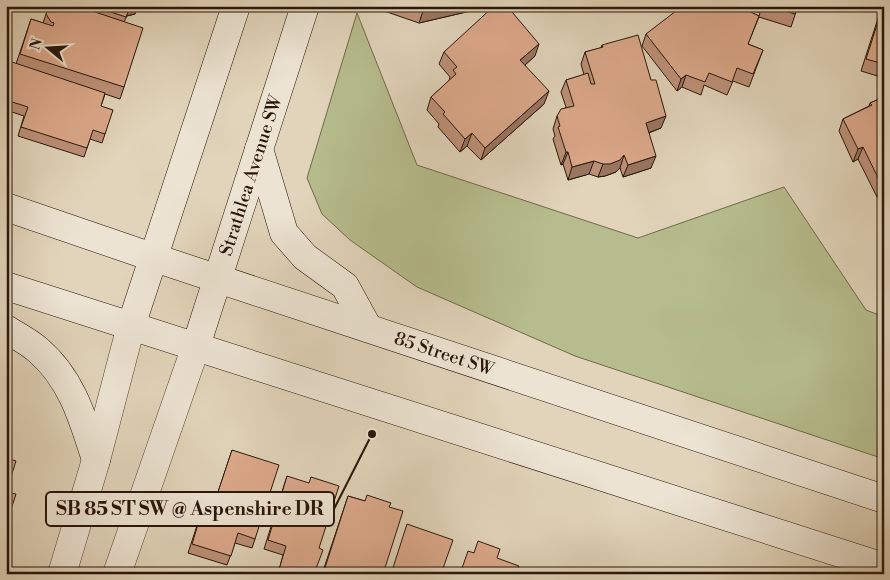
<svg xmlns="http://www.w3.org/2000/svg" width="890" height="580" font-family="'Libre Bodoni',serif">
  <style>
    .green { fill: #b6bc8d; stroke: #70694b }
    .lines { fill: none; stroke-linecap: round; stroke-linejoin: round }
    .street-casing { stroke: #574635; stroke-width: 29 }
    .secondary-casing { stroke: #291609; stroke-width: 29 }
    .street { stroke: #ece3d2; stroke-width: 28 }
    .secondary { stroke: #ece3d2; stroke-width: 28 }
    .wall { fill: #bd9178; stroke: #291609; fill-rule: evenodd }
    .shaded-wall { fill: #9a7661; stroke: #291609 }
    .building { fill: #dca98b; stroke: #291609 }
    .labels { text-anchor: middle; stroke-width: 4; stroke-linejoin: round; paint-order: stroke }
    .street-label { font-size: 18px; fill: #291609; stroke: #ece3d2 }
    .leader { fill: none; stroke: #291609; stroke-width: 2 }
    .callout-dot { fill: #291609; stroke: #ece3d2; stroke-width: 2 }
    .callout { fill: #ece3d2; stroke: #291609; stroke-width: 2 }
    .callout-label { font-size: 19px; text-anchor: middle; font-weight: bold; fill: #291609 }
  </style>
  <rect width="100%" height="100%" fill="#e1d4ba"/>
  <filter id="stains"><feTurbulence type="fractalNoise" baseFrequency=".004" numOctaves="4"/><feColorMatrix values="0 0 0 0 .2 0 0 0 0 .09 0 0 0 0 .02 0 0 0 .5 -.17"/></filter>
  <radialGradient id="worn" r=".72"><stop offset=".6" stop-color="#630" stop-opacity="0"/><stop offset="1" stop-color="#630" stop-opacity=".3"/></radialGradient>
  <path class="green" d="M357,13L417,165L638,238L784,187L866,310L884,317V459L575,356L417,287L350,240L322,214L307,178Z"/>
  <g class="lines">
    <g class="street-casing">
      <path id="street" d="M62,574L96,460L131,326
        M117,574L196,346"/>
    </g>
    <g class="secondary-casing">
      <g id="secondary">
        <path d="M259,149L284,233L305,257L345,286L368,328"/>
        <path id="s1" d="M6,207L155,258L884,499"/>
        <path d="M6,286L884,567"/>
        <path d="M131,326L236,6"/>
        <path d="M6,329C17,336 29,342 38,350C72,379 83,419 96,460"/>
        <path id="s2" d="M196,346L305,6"/>
      </g>
    </g>
    <use href="#street" class="street"/>
    <use href="#secondary" class="secondary"/>
  </g>
  <path class="wall" d="M49,6H138L135,14L127,16L124,22V87L120,99L105,94L101,106L105,134L102,143L90,139L84,157L18,136L24,116L6,110V80L16,64L31,19L43,23Z
    M386,6H492L419,23L384,11Z
    M688,6H798L791,27L759,17L748,44L763,50L749,87L733,81L727,95L704,85L701,95L682,87L677,91L642,46L646,34L686,10ZM740,7L760,13L759,16Z
    M882,6H884V78L861,71Z
    M602,45L661,128L649,133L651,168L623,177L620,168L616,172L605,176L598,177L589,174L568,180L563,164L561,165L553,139L555,136L553,129L557,116L566,107L561,92L566,80L584,75L581,64L585,52L601,48Z
    M444,52L535,56L525,65L544,104L481,160L467,146L460,152L438,127L439,124L427,110L431,97L449,81L450,77L439,64Z
    M884,97V194L877,197L858,159L853,162L839,131L843,119L869,106L870,103Z
    M232,450L255,539L252,548L235,543L227,565L188,553L206,498L215,501Z
    M287,476L319,548L314,574H278L283,555L264,549Z
    M348,496L365,501L389,507L383,574H322Z"/>
  <path class="shaded-wall" d="M138,6L135,14L126,16L130,7Z
    M443,6H492L419,23L423,11Z
    M539,44L535,56L516,73L520,60Z
    M686,75L682,87L677,91L681,79Z
    M549,91L544,104L481,160L485,148Z
    M666,116L661,128L642,135L646,123Z
    M472,133L467,146L460,152L465,139Z
    M863,147L858,159L853,162L858,149Z
    M566,152H568L563,164L561,165Z
    M624,155L620,168L616,172L605,176L598,177L603,164Z
    M656,156L651,168L623,177L628,165Z
    M594,161L589,174L568,180L572,167Z
    M884,183V194L877,197L881,184Z"/>
  <path class="building" d="M49,6H77L143,28L124,87L20,54L31,19L53,26L54,23L51,22L46,14Z
    M92,6H131L130,7L126,17Z
    M410,6H443L423,11Z
    M494,6H507L539,44L520,60L549,91L485,148L472,133L465,139L443,114L445,112L431,97L456,74L453,70L457,67L444,52Z
    M688,6H738L759,16L748,44L763,50L753,74L737,68L732,82L709,73L705,82L686,75L681,79L646,34L676,11L686,10Z
    M769,6H798L795,14Z
    M883,6H884V64L866,59Z
    M638,35L651,80H656L666,116L646,123L656,156L628,165L624,155L620,160L610,164H603L594,161L572,167L568,152H566L558,127L560,126L557,116L561,109L574,106L566,80L588,73L591,84H595L585,52L603,47L602,45Z
    M12,62L105,93L101,106L113,110L105,134L93,130L87,148L21,127L28,107L6,100V81Z
    M884,97V183L881,184L863,147L858,149L843,119L872,105L870,103Z
    M232,450L279,465L255,539L238,533L231,556L192,544L206,498L215,501Z
    M6,458L16,461L6,492L16,494L6,525Z
    M287,476L309,483L311,477L339,486L319,548L323,550L314,574H281L278,573L286,546L268,540Z
    M367,495L391,503L389,507L403,511L383,574H323L348,496L365,501Z
    M407,524L453,540L441,574H391Z
    M478,541L500,549L497,558L519,566L516,574H460L468,551L474,553Z"/>
  <g class="labels">
    <g class="street-label">
      <text dy="6" stroke="none"><textPath href="#s2" startOffset="179">Strathlea Avenue SW</textPath></text>
      <text dy="6" stroke="none"><textPath href="#s1" startOffset="462">85 Street SW</textPath></text>
    </g>
  </g>
  <path class="leader" d="M372 434L334 509"/>
  <circle class="callout-dot" cx="372" cy="434" r="5"/>
  <rect class="callout" x="46" y="492" width="288" height="34" rx="5"/>
  <g class="callout-label">
    <text x="190" y="515">SB 85 ST SW @ Aspenshire DR</text>
  </g>
  <rect width="890" height="580" fill="none" stroke="#e1d4ba" stroke-width="25"/>
  <rect x="8" y="8" width="875" height="565" fill="none" stroke="#291609" stroke-width="2.5"/>
  <rect x="12" y="12" width="865" height="555" fill="none" stroke="#291609"/>
  <g transform="translate(48 48) rotate(288)" stroke="#ece3d2" stroke-width="4" paint-order="stroke">
  <path d="M0-4L9 19L0 12L-9 19Z" fill="#291609"/>
  <text y="-8" font-size="14" font-weight="bold" text-anchor="middle" fill="#291609">N</text>
  </g>
  <rect width="100%" height="100%" filter="url(#stains)"/>
  <rect width="100%" height="100%" fill="url(#worn)"/>
</svg>
